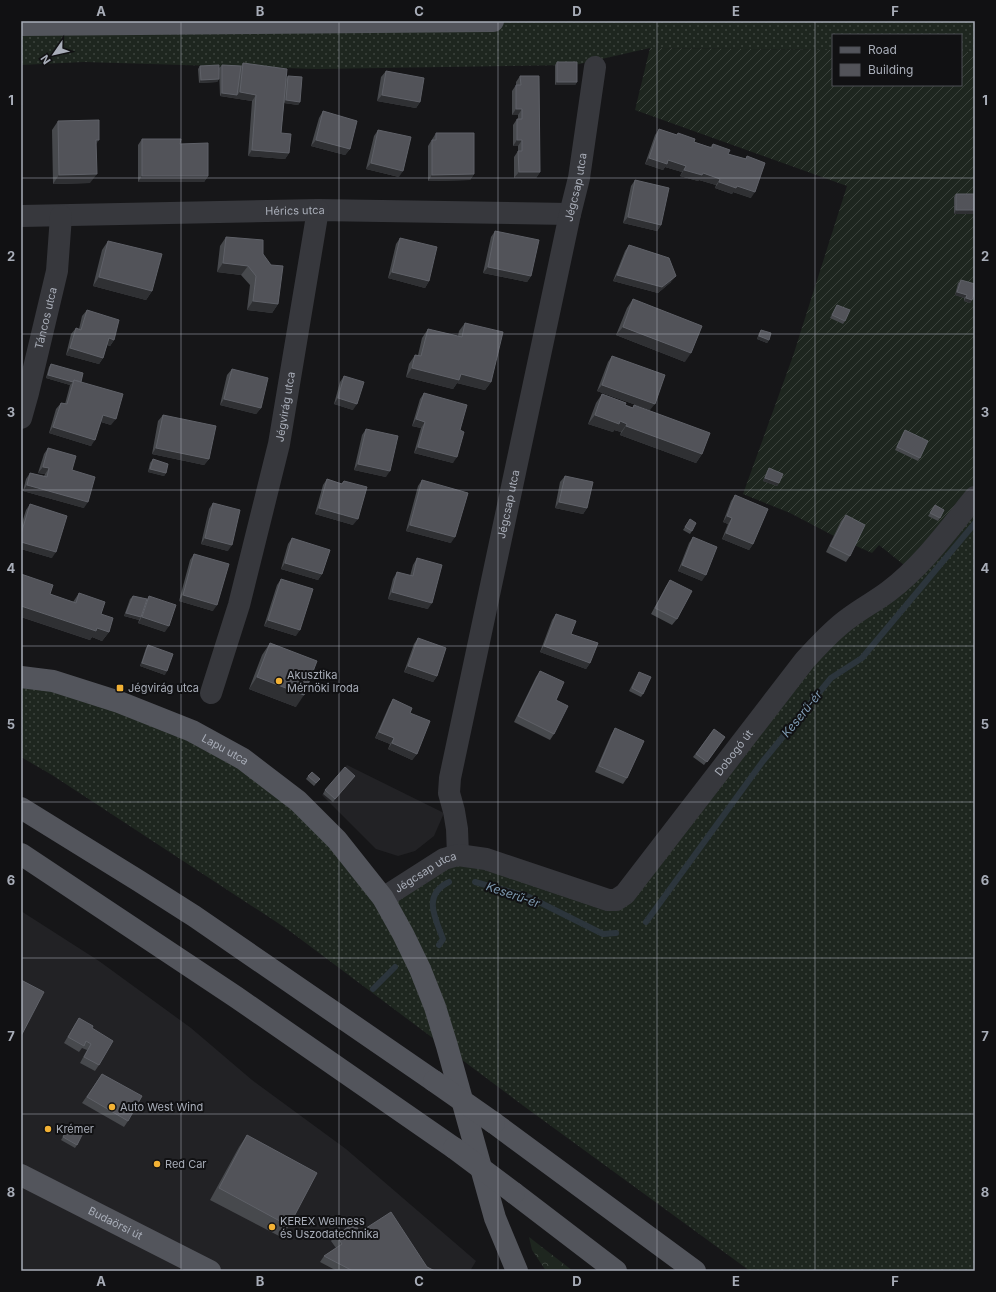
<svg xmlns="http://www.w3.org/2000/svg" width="996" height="1292" font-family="Inter,sans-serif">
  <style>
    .built { fill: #222225 }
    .grass { fill: url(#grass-dots) }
    .forest { fill: url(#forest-crowns) }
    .garden { fill: url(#garden-furrows) }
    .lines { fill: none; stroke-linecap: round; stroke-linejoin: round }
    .stream { stroke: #2c353c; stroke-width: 6 }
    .minor { stroke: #37383d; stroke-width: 22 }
    .major { stroke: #53555c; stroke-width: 22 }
    .major-bridge { stroke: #53555c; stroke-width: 22 }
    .wall { fill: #47494d }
    .shaded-wall { fill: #2f3033 }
    .building { fill: #525359; stroke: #5f6168 }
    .grid { fill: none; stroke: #a8adb8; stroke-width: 1; stroke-opacity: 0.55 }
    .poi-dot { fill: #f2b134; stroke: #111113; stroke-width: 1.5 }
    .labels { text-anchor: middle; stroke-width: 4; stroke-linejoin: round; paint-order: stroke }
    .street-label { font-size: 11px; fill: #a8adb8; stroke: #111113 }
    .poi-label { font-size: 11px; fill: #a8adb8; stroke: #111113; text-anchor: start }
    .water-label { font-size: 12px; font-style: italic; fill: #7f9bb3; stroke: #111113 }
    .neatline { fill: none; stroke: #a8adb8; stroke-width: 1.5 }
    .grid-label { font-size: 13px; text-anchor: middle; font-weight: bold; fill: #a8adb8 }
  </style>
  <defs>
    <pattern id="grass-dots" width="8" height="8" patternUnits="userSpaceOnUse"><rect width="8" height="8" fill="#1e261f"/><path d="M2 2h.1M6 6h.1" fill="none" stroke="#3c433d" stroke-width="1.8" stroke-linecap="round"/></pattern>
    <pattern id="forest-crowns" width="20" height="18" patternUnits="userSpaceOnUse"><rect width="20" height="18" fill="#1e261f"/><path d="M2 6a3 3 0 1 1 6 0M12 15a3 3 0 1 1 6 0" fill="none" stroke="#3c433d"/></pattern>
    <pattern id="garden-furrows" width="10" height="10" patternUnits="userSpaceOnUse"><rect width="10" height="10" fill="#1e261f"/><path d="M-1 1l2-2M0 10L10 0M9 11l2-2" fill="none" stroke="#3c433d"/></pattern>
  </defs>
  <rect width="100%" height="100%" fill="#161618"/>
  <path class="built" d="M347,765L444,813L434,836L415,851L398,856L376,849L322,795Z
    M21,911L99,961L191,1028L252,1080L346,1149L476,1261L470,1271H21Z"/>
  <path class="grass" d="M21,21H975V52H961V35H833V50L650,48L575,65L317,69L84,62L21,65Z
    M975,504V1271H750L525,1107L287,929L52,775L21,757V677L243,759L383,898L444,859L608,900L822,648Z"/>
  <path class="forest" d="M529,1237L573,1271H546L532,1250Z"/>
  <path class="garden" d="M650,48L833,50V85H961V52H975V503L904,565L879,545L872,553L834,536L790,513L743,494L793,356L847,186L635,110Z"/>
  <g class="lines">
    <path class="stream" d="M475,882L529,897L603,934L616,933
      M646,922L763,761L831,678L862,658L975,523
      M439,945L443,939C435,918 422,895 449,882
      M373,989L395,967"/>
    <g class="minor">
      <path id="s1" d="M21,216L318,210L570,214"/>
      <path id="s2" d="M21,418L28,393L57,271L61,216"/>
      <path id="s3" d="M211,693L239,605L279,444L318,210"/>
      <path id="s4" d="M458,855L457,829L454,811L449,793L450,778L570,214L579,178L595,67"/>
      <path id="s5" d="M383,898L444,859L458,855L486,859L608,900H616L625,894L805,660C819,645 832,630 849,618C862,608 876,601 889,591C923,565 949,529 975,497"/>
    </g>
    <g class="major">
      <path d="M21,25L493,21"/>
      <path id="s6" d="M21,677L53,681L119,702L192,731L243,759L298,801L337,840L383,898L403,934L420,969L435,1007L447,1046L495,1218L517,1271"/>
      <path d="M21,808L139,881L194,916L434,1081"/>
      <path d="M21,854L236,997L454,1148"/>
      <path d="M494,1123L695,1271"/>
      <path id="s7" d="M21,1175L210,1271"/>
      <path d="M514,1193L616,1271"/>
    </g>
    <path class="major-bridge" d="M434,1081L494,1123
      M454,1148L514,1193"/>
  </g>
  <path class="wall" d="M557,62L577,82L575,85H555V65Z
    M243,63L286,79L288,76L300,102L298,105L284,103L281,133L289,153L285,159L248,156L252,101L220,96L219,68L222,65L241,66Z
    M200,66L219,79L217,82L199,83L198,69Z
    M386,71L420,102L416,108L377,101L381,77Z
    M520,76L540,172L536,178H514V157L518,151V146H513V125L517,119H518V115H512V91L516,85V82Z
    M323,111L350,149L345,155L311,146L319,118Z
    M58,121L90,183L53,184L52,130Z
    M659,129L677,135L678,133L694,142L710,147L713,144L728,154L745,159L747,156L751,198L733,192L732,194L715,188L716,185L699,180L698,181L680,176L682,172L665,167L663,170L645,164L655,135Z
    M378,130L399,177L366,169L374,136Z
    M436,133L474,174L470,180L428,181V146Z
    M142,139L180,144L208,176L204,182H138V145Z
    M635,180L661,225L657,231L623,223L631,186Z
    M956,194H975L954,214V197Z
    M495,231L531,276L527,282L483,273L491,237Z
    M226,237L263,254L278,304L272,313L247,310L250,285L241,275L217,272L220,246Z
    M400,238L429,281L425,288L388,278L396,244Z
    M108,241L152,291L146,300L93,286L102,250Z
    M629,245L671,282L658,293L613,281L625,251Z
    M961,280L972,300L970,303L964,301V298L955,295L958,283Z
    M633,299L685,362L616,335L627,308Z
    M837,305L845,321L843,324L830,318Z
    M87,310L114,340L110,346L107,345L103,358L99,364L66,355L71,334L76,328L79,329L82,316Z
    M465,323L491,382L485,390L457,383L453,389L406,377L409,364L415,355H418L422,338L428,329L458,336L459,331Z
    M761,330L769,340L767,343L757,339L759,333Z
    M612,356L650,410L597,391L608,362Z
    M51,364L81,382L111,425L101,422L91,446L49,433L56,409L61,403L65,404L70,385L46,378L49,367Z
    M232,369L261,408L256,414L220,405L227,375Z
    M344,376L353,410L334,404L340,382Z
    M424,393L460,430L453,463L414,453L421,428L412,426L420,399Z
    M602,394L625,405L632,408L634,405L702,454L696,463L620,435L621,432L614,430L613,432L588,424L596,403Z
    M163,415L209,459L204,465L152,454L158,421Z
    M366,429L386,477L354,470L362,435Z
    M905,430L920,458L918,461L895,450L903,433Z
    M48,448L72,470L84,508L23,491L26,479L30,473L44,476L45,474L38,473L44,454Z
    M153,459L166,473L164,476L148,472L150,463Z
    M769,468L779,483L777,486L763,481L767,471Z
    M565,476L587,508L583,514L555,508L560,482Z
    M327,479L341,484L344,481L353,525L315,514L323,485Z
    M422,480L451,543L406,531L418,486Z
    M735,495L753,544L749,550L722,539L728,524L723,522L731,501Z
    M213,503L228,551L201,544L209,509Z
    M30,504L52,558L21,549V526L26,510Z
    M935,505L940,518L938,521L928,516Z
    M846,515L850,556L846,562L826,552L841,521Z
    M690,519L692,531L690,534L683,530Z
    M693,537L702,581L678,571L689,543Z
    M292,538L322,574L318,580L281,569L288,544Z
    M194,554L213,611L179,601L190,560Z
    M417,558L428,609L388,599L393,579L397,572L410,576L413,565Z
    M21,574L50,594L73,602L79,593L109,632L102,641L92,637L90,640L21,617Z
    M281,579L296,636L264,626L277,585Z
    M670,580L677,619L672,625L651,614L666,586Z
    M133,596L147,599L149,596L165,632L138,623L139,620L124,616L130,599Z
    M556,614L571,634L590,663L586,669L540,652L552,620Z
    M418,638L437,676L433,682L404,672L414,644Z
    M270,643L296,707L249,689L262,655Z
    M148,645L165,675L140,666L146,648Z
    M540,671L556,700L554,734L550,740L514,722L536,677Z
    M639,672L643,694L641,697L629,691L637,675Z
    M393,699L410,713L417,754L412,760L388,749L390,744L375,738L389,706Z
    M615,728L627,778L623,784L595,772L611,735Z
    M714,729L725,737L704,765L693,757Z
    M308,776L320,779L314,786L306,779Z
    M355,776L333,802L323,794L325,790Z
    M79,1018L92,1028L99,1065L95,1071L80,1063L87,1050L82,1048L79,1052L64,1043L75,1024Z
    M102,1074L128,1121L124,1127L82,1103Z
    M70,1124L77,1145L75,1148L61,1140Z
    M247,1135L289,1226L281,1237L210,1200L239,1147Z
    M360,1232L427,1267L435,1271H337L320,1262L324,1256L336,1248L331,1241L336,1235Z"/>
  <path class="shaded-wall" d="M219,79L217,82L199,83L201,80Z
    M557,82H577L575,85H555Z
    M240,92L256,95L252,101L220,96L222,93L237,95Z
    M382,95L420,102L416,108L377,101Z
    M286,100L300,102L298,105L284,103Z
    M516,109H522L518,115H512Z
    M96,140H99L93,149Z
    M316,140L350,149L345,155L311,146Z
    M517,140H522L518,146H513Z
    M252,150L289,153L285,159L248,156Z
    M649,158L668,160L686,166L682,172L665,167L663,170L645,164Z
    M371,163L403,171L399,177L366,169Z
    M684,170L703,173L720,179L716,185L699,180L698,181L680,176Z
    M519,172H540L536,178H514Z
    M97,174L90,183L53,184L59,175Z
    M474,174L470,180L428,181L432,175Z
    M142,176H208L204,182H138Z
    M719,182L737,186L755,192L751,198L733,192L732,194L715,188Z
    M956,210H975V214H954Z
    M628,217L661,225L657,231L623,223Z
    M223,263L248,266L241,275L217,272Z
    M488,267L531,276L527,282L483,273Z
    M392,272L429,281L425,288L388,278Z
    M617,275L676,276L671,282L658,293L613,281Z
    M99,277L152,291L146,300L93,286Z
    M957,292L967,295L964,298L955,295Z
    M966,298L972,300L970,303L964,301Z
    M253,301L278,304L272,313L247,310Z
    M623,327L691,353L685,362L616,335Z
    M759,336L769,340L767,343L757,339Z
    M109,338L114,340L110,346L105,344Z
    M70,348L103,358L99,364L66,355Z
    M412,368L461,374L491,382L485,390L457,383L453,389L406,377Z
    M48,375L73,382L70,385L46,378Z
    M602,385L655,404L650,410L597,391Z
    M338,398L357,404L353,410L334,404Z
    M224,399L261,408L256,414L220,405Z
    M103,415L116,419L111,425L98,421Z
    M595,415L620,421L627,424L621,432L614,430L613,432L588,424Z
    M416,419L425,422L421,428L412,426Z
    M626,426L702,454L696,463L620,435Z
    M53,427L95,440L91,446L49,433Z
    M418,447L457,457L453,463L414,453Z
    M156,448L209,459L204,465L152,454Z
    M358,464L390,471L386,477L354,470Z
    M43,467L49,468L45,474L38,473Z
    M150,469L166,473L164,476L148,472Z
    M765,478L779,483L777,486L763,481Z
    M27,485L88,502L84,508L23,491Z
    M559,502L587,508L583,514L555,508Z
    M319,508L358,519L353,525L315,514Z
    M727,516L732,518L728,524L723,522Z
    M410,525L455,537L451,543L406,531Z
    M726,533L753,544L749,550L722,539Z
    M205,538L232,545L228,551L201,544Z
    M21,542L56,552L52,558L21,549Z
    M285,563L322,574L318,580L281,569Z
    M682,565L706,575L702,581L678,571Z
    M392,592L432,603L428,609L388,599Z
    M183,595L217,605L213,611L179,601Z
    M21,606L97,628L109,632L102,641L92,637L90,640L21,617Z
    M126,613L141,617L139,620L124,616Z
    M142,617L169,626L165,632L138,623Z
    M268,620L300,630L296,636L264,626Z
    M544,646L590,663L586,669L540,652Z
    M142,663L167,671L165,675L140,666Z
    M408,666L437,676L433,682L404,672Z
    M257,677L304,695L296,707L249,689Z
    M379,732L394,738L390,744L375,738Z
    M392,743L417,754L412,760L388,749Z"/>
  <path class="building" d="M557,62H577V82H557Z
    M243,63L287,69L281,133L291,134L289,153L252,150L256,95L240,92Z
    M219,65V79L201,80L200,66Z
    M222,65L241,66L237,95L222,93Z
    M386,71L424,78L420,102L382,95Z
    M288,76L302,77L300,102L286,100Z
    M520,76H539L540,172H519L518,151H522V140H517V119H522V109H516V85H521Z
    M323,111L357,121L350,149L316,140Z
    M99,120V140H96L97,174L59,175L58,121Z
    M659,129L677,135L678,133L695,139L694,142L712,148L713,144L730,150L728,154L746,159L747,156L765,163L755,192L737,186L736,188L719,182L720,179L703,173L702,175L684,170L686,166L668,160L667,164L649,158Z
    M378,130L411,137L403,171L371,163Z
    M436,133H474V174L432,175V140H436Z
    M142,139H181L180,144L208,143V176H142Z
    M635,180L669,188L661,225L628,217Z
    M956,194H975V210H956Z
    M495,231L539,240L531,276L488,267Z
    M226,237L263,240V254L271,265L283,266L278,304L253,301L256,276L248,266L223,263Z
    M400,238L437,247L429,281L392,272Z
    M108,241L162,254L152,291L99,277Z
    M629,245L669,258L676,276L662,287L617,275Z
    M961,280L975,284V291L972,300L966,298L967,295L957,292Z
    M633,299L702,326L691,353L623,327Z
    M837,305L850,310L845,321L832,315Z
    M87,310L119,320L114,340L109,338L103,358L70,348L76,328L81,330Z
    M465,323L503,332L491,382L461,374L459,380L412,368L415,355L421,356L428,329L462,337Z
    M761,330L771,333L769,340L759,336Z
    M612,356L665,375L655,404L602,385Z
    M51,364L83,373L81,382L74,380L73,382L48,375Z
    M232,369L268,378L261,408L224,399Z
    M344,376L364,382L357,404L338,398Z
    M74,380L123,394L116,419L103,415L95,440L53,427L61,403L67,404Z
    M424,393L467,405L460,430L464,432L457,457L418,447L425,422L416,419Z
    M602,394L626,403L625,405L633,408L634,405L710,433L702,454L626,426L627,424L620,421L619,424L595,415Z
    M163,415L216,426L209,459L156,448Z
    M366,429L398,436L390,471L358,464Z
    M905,430L928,441L920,458L897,447Z
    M48,448L76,456L72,470L95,477L88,502L27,485L30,473L47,477L49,468L43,467Z
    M153,459L168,464L166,473L150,469Z
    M769,468L783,474L779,483L765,478Z
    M565,476L593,482L587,508L559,502Z
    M327,479L342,484L344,481L367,487L358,519L319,508Z
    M422,480L468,493L455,537L410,525Z
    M735,495L768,509L753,544L726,533L732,518L727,516Z
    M213,503L240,510L232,545L205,538Z
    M30,504L67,516L56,552L21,542V534Z
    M935,505L944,510L940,518L930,513Z
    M846,515L865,525L850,556L830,546Z
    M690,519L696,523L692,531L685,527Z
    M693,537L717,547L706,575L682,565Z
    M292,538L330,550L322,574L285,563Z
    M194,554L229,564L217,605L183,595Z
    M417,558L442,565L432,603L392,592L397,572L413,576Z
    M21,574L53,585L50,594L76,603L79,593L105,602L101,614L113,618L109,632L97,628L96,631L21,606Z
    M281,579L313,589L300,630L268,620Z
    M670,580L692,591L677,619L655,608Z
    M133,596L147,599L141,617L126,613Z
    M149,596L176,605L169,626L142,617Z
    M556,614L576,621L571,634L598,643L590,663L544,646Z
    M418,638L446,648L437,676L408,666Z
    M270,643L317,661L304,695L257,677Z
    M148,645L173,654L167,671L142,663Z
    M540,671L564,682L556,700L568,706L554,734L518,716Z
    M639,672L651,677L643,694L632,688Z
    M393,699L412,708L410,713L430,721L417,754L392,743L394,738L379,732Z
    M615,728L644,741L627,778L599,766Z
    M714,729L725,737L707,762L696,754Z
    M345,767L355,776L335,799L325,790Z
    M312,772L320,779L316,783L308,776Z
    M21,980L44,992L21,1036Z
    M79,1018L93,1026L92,1028L113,1041L99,1065L84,1057L91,1044L86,1041L84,1046L68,1037Z
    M102,1074L142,1096L128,1121L87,1097Z
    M70,1124L84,1131L77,1145L63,1137Z
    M247,1135L317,1173L289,1226L219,1188Z
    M391,1212L427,1267L435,1271H353L324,1256L342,1244L336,1235L354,1223L360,1232Z"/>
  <path class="grid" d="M181,21V1271M339,21V1271M498,21V1271M657,21V1271M815,21V1271M21,178H975M21,334H975M21,490H975M21,646H975M21,802H975M21,958H975M21,1114H975"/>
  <g class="poi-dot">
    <circle cx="279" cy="681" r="4"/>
    <rect x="116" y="684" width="8" height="8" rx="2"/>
    <circle cx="112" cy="1107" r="4"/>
    <circle cx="48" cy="1129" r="4"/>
    <circle cx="157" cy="1164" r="4"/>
    <circle cx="272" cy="1227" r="4"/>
  </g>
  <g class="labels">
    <g class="street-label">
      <text dy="4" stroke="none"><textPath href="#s4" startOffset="682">Jégcsap utca</textPath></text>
      <text dy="4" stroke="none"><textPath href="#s1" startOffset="274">Hérics utca</textPath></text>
      <text dy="4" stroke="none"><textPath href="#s2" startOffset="103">Táncos utca</textPath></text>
      <text dy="4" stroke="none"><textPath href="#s3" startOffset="296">Jégvirág utca</textPath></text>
      <text dy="4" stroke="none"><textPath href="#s4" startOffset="358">Jégcsap utca</textPath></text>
      <text dy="4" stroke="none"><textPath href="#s6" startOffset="218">Lapu utca</textPath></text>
      <text dy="4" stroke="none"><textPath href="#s5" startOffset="441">Dobogó út</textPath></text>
      <text dy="4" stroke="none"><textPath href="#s5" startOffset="50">Jégcsap utca</textPath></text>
      <text dy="4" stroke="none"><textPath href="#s7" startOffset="106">Budaörsi út</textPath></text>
    </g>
    <g class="poi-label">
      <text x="287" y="679">Akusztika<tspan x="287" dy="13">Mérnöki Iroda</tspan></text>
      <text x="128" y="692">Jégvirág utca</text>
      <text x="120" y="1111">Auto West Wind</text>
      <text x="56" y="1133">Krémer</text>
      <text x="165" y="1168">Red Car</text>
      <text x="280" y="1225">KEREX Wellness<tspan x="280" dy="13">és Uszodatechnika</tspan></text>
    </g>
    <g class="water-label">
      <text transform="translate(802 714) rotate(-51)" y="4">Keserű-ér</text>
      <text transform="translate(513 895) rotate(19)" y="4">Keserű-ér</text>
    </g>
  </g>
  <rect width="996" height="1292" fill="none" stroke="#111113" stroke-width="44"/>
  <rect x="832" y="34" width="130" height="52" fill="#111113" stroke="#4d4f55"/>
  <rect x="840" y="47" width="20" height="6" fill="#53555c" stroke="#4d4f55"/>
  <text x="868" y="54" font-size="12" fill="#a8adb8">Road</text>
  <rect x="840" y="64" width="20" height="12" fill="#525359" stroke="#4d4f55"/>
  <text x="868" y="74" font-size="12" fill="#a8adb8">Building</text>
  <g transform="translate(54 54) rotate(236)" stroke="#111113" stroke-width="3" paint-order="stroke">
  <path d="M0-3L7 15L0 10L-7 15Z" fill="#a8adb8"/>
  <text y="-6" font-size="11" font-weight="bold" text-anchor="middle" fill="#a8adb8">N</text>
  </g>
  <rect x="22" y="22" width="952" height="1248" class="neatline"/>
  <g class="grid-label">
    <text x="101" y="16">A</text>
    <text x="260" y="16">B</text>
    <text x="419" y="16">C</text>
    <text x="577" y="16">D</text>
    <text x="736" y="16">E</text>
    <text x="895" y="16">F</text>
    <text x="11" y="105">1</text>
    <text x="985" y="105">1</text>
    <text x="11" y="261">2</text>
    <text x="985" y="261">2</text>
    <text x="11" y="417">3</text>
    <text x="985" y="417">3</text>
    <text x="11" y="573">4</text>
    <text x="985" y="573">4</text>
    <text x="11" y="729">5</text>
    <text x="985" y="729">5</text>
    <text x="11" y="885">6</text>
    <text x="985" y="885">6</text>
    <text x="11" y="1041">7</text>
    <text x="985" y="1041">7</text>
    <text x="11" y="1197">8</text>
    <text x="985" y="1197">8</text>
    <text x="101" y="1286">A</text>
    <text x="260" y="1286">B</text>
    <text x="419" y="1286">C</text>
    <text x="577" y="1286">D</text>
    <text x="736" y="1286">E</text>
    <text x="895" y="1286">F</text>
  </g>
</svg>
